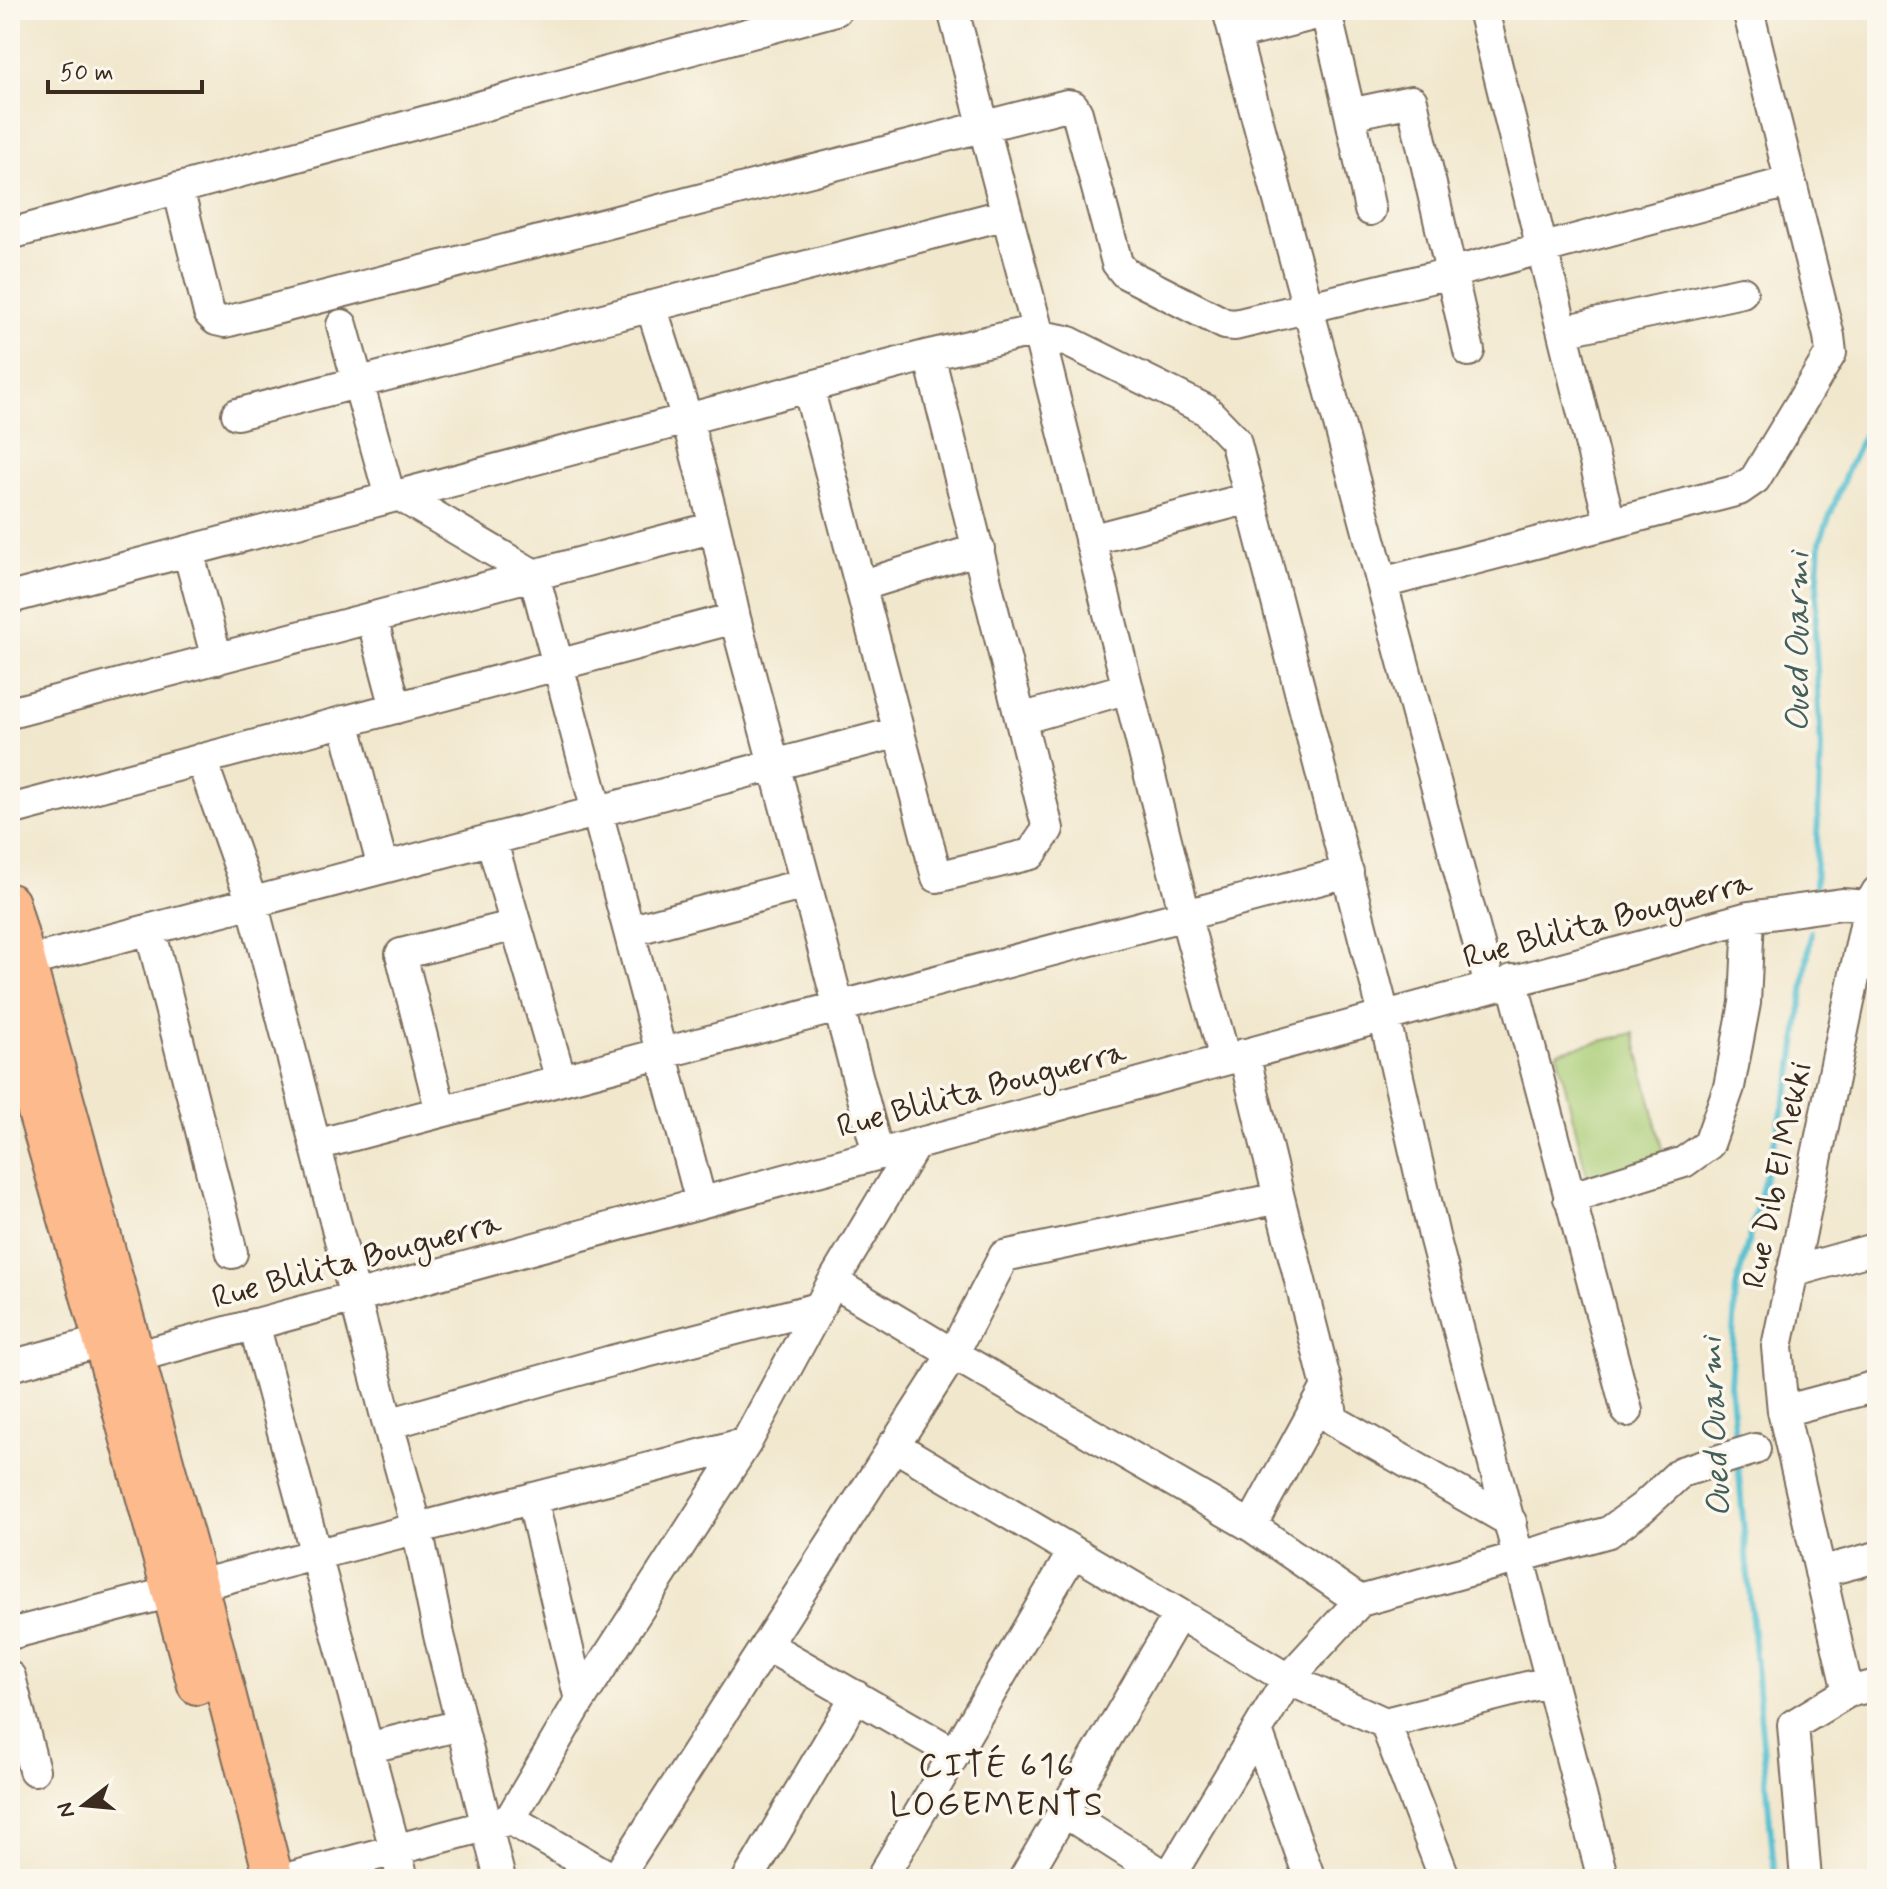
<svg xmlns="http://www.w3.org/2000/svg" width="1887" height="1889" font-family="Mynerve,sans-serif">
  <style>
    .green { fill: #a8cc75; stroke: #727b4a; stroke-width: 2 }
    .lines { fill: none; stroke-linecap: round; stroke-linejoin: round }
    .stream { stroke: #54bfd0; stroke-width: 6 }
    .minor-casing { stroke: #7b6c5b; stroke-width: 34 }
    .major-casing { stroke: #7b6c5b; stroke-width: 42 }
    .minor { stroke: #fff; stroke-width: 30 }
    .major { stroke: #fcba8d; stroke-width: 38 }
    .labels { text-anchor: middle; stroke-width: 7; stroke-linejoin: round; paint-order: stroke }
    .street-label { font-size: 32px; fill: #3b2a1e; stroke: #fbf7ec }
    .water-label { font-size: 34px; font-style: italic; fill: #445e5c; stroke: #fbf7ec }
    .neighbourhood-label { font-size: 34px; letter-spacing: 2px; fill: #3b2a1e; stroke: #fbf7ec }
  </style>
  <rect width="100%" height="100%" fill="#fbf7ec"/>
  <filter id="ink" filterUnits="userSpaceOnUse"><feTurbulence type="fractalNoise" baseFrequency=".0125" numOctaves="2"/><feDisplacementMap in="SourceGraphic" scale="16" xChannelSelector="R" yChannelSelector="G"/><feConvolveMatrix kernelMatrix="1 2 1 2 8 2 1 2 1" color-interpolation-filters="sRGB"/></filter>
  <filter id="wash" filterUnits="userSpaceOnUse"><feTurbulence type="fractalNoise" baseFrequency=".006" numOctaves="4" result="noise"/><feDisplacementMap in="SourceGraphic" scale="32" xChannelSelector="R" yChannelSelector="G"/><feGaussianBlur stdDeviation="1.8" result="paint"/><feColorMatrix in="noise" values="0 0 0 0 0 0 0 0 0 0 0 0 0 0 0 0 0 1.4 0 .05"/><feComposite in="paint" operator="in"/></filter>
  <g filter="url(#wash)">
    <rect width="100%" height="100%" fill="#f1e7cd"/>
    <path class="green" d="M1634,1033L1665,1161L1588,1180L1557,1052Z"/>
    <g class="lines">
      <path class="stream" d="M1815,887L1821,749L1815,631L1820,541L1849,466L1877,409
        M1736,1445L1730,1384L1736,1288L1792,1074L1811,932
        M1738,1464L1775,1879"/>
    </g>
  </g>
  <g filter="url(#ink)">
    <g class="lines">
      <g class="minor-casing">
        <path id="minor" d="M953,10L1039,336L1185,915L1225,1059
          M1228,10L1490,986
          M1483,10L1610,523
          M1326,12L1350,114L1412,101L1469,351
          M1235,35L1332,10
          M1350,114L1370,210
          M178,188L209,313L216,320L225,322L1067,105L1073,106L1077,113L1117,263L1125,273L1225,324L1235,325L1451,273L1789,182
          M10,234L836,10
          M651,306L687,419L715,527
          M342,325L390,497
          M1563,331L1742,292
          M808,387L937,877L1031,854L1048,829L929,355
          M237,414L1007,214
          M399,495L534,575L701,1202
          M1090,540L1250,498
          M188,551L217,659
          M1382,583L1739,490L1755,479L1831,353L1829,336L1748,10
          M860,586L979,549
          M10,598L929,355L1024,333L1067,341L1206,410L1235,440L1384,1015L1434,1236L1603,1879
          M372,618L396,708
          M10,713L715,527L735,618L878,1154
          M1021,719L1128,688
          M344,721L383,868
          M201,759L252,902L388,1424L417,1528L439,1635L500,1879
          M10,810L735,618
          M491,839L561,1080
          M1877,911L1869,906L1777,1347L1783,1411L1877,1386
          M150,929L232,1253
          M629,931L805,884
          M26,962L899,732
          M1512,980L1627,1411
          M441,1112L401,954L516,925
          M316,1145L1348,872
          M1279,1198L1327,1387L1333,1420L1511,1522
          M1569,1198L1684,1162L1709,1144L1729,1087L1745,1003L1749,917
          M1792,1272L1877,1248
          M833,1282L953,1354L1251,1526L1360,1601
          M254,1324L403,1879
          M10,1366L103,1341L135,1357L1749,917L1842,904L1869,906L1877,892
          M1783,1411L1848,1692L1877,1685
          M388,1424L611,1361L818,1308
          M893,1445L1179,1614L1024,1879
          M532,1498L580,1700
          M1251,1526L1327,1387
          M1820,1572L1877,1557
          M1179,1614L1288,1679L1385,1723L1445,1879
          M10,1634L746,1443
          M766,1645L954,1753
          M10,1677L34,1770
          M1385,1723L1551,1681
          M1257,1731L1310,1879
          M367,1748L461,1725
          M1063,1811L1168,1878
          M285,1879L504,1821
          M613,1879L510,1819L580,1700L746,1443L833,1282L916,1143
          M616,1879L953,1354L1004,1256L1279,1198L1244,1054
          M748,1879L856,1696
          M881,1879L1073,1552
          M1168,1879L1288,1679L1360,1601L1609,1532L1642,1508L1681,1472L1755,1449
          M1806,1879L1793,1725L1848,1692"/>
      </g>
      <g class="major-casing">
        <path id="major" d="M10,903L198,1585L274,1879
          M10,1018L103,1341L197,1685"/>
      </g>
      <use href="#minor" class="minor"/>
      <use href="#major" class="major"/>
    </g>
  </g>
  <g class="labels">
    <g class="street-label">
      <text transform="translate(1607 919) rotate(-15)" y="11">Rue Blilita Bouguerra</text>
      <text transform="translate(981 1088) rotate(-15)" y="11">Rue Blilita Bouguerra</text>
      <text transform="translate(1776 1175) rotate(-78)" y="11">Rue Dib El Mekki</text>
      <text transform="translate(356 1259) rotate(-15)" y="11">Rue Blilita Bouguerra</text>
    </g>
    <g class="water-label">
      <text transform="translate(1796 642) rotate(-90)" y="12">Oued Ouarmi</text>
      <text transform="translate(1713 1427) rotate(-93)" y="12">Oued Ouarmi</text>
    </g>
    <g class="neighbourhood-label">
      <text x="997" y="1776">CITÉ 616<tspan x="997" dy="39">LOGEMENTS</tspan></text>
    </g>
  </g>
  <rect width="1887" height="1889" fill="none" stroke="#fbf7ec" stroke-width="40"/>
  <g transform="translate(84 1805) rotate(254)" stroke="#fbf7ec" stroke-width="6" paint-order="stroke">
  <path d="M0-6L14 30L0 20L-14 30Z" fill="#3b2a1e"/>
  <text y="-12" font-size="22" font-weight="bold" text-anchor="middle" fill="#3b2a1e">N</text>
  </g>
  <path d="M48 80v12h154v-12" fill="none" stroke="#3b2a1e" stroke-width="4"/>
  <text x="60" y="80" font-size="24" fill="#3b2a1e" stroke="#fbf7ec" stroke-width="6" paint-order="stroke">50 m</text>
</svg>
